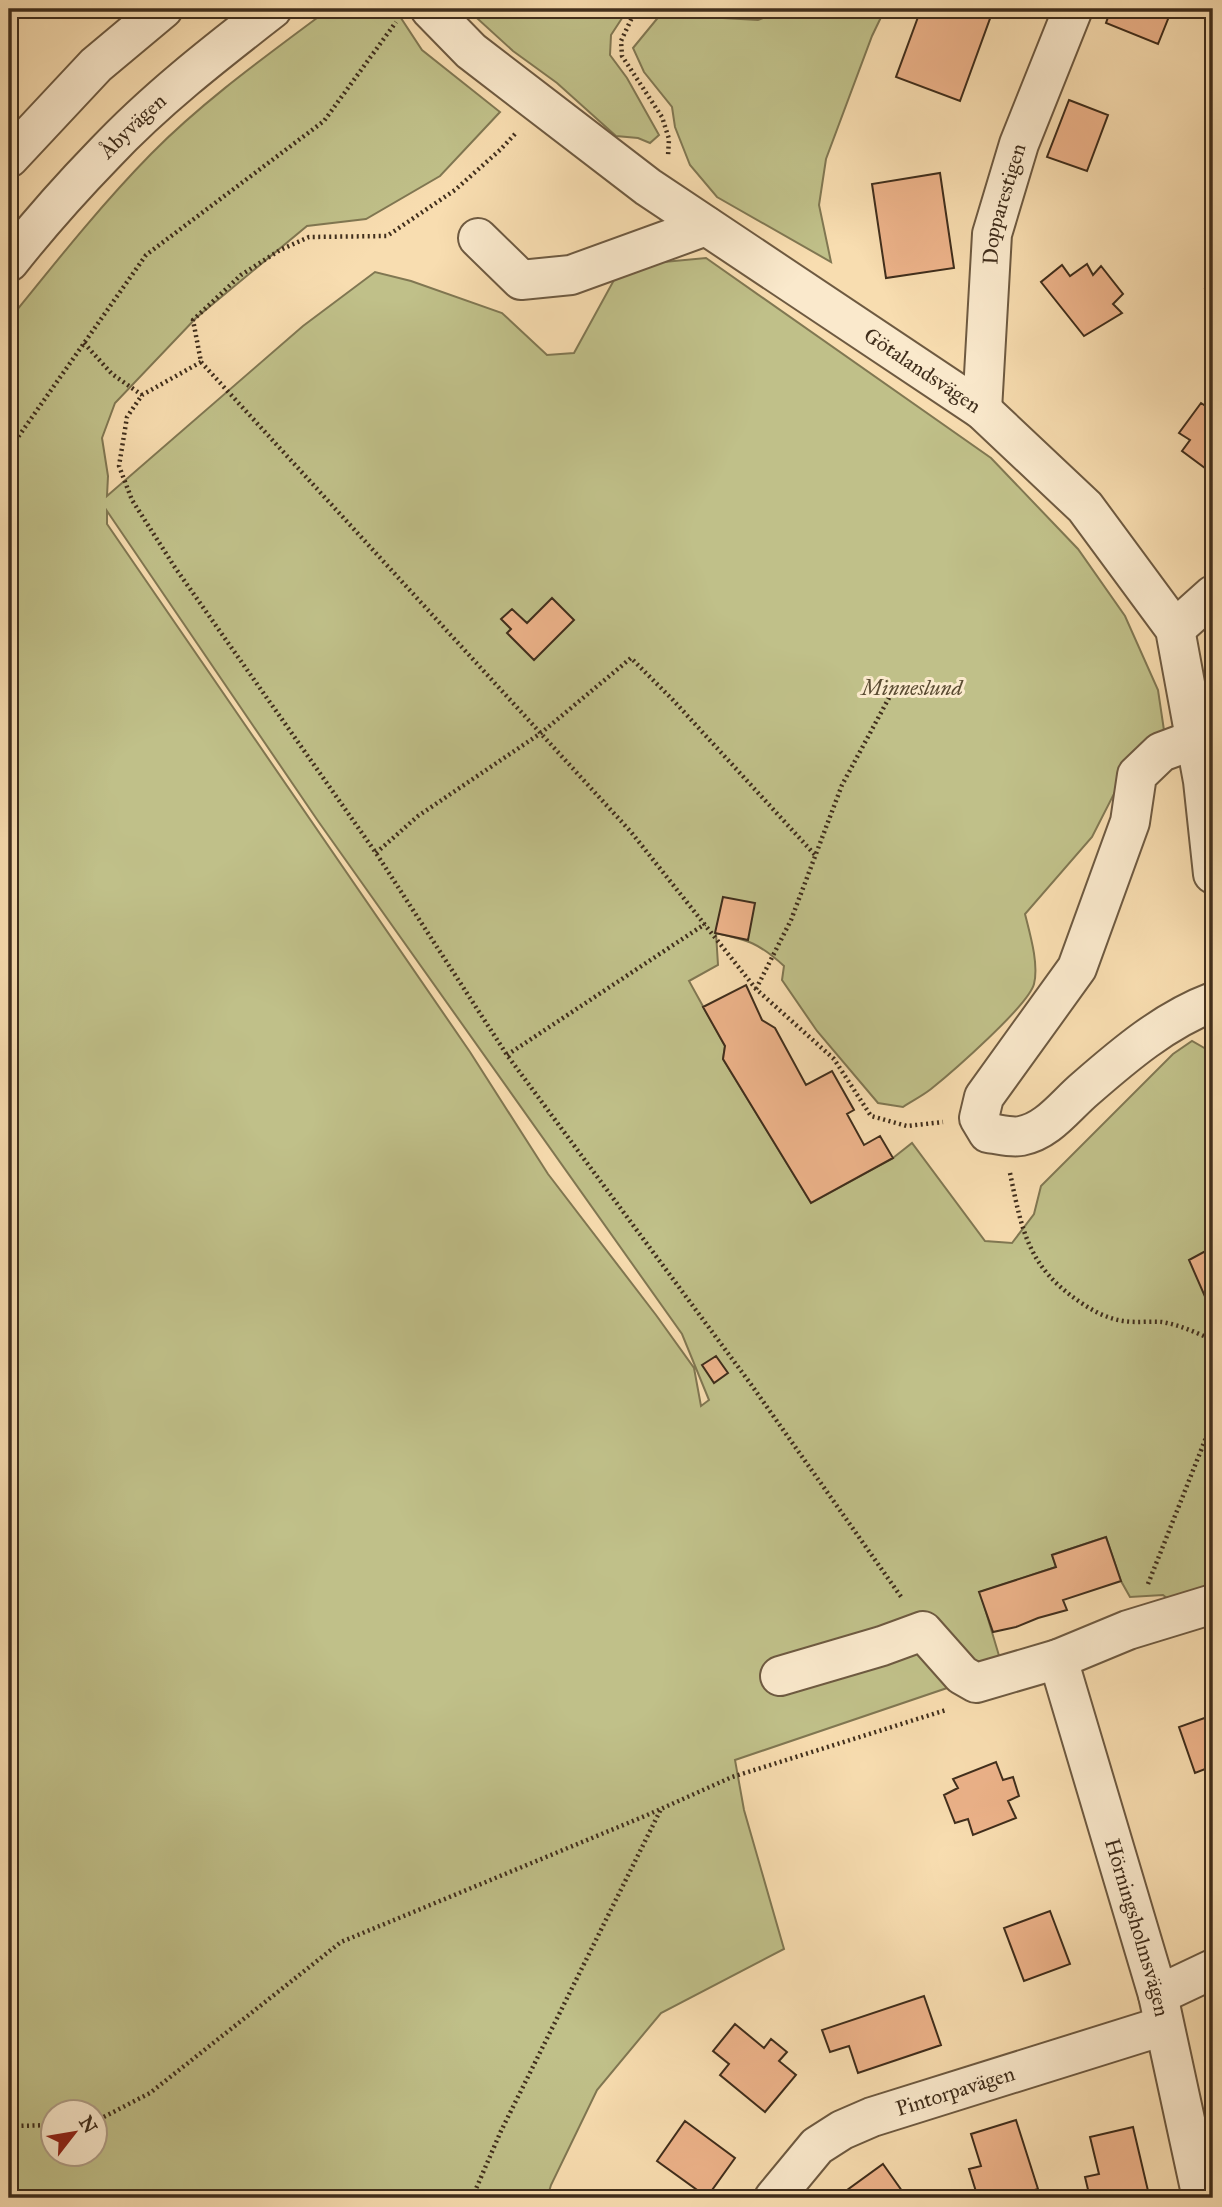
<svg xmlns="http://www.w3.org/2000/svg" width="1222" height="2207" font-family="'IM FELL Great Primer',serif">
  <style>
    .green { fill: #c0c089; stroke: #807752; stroke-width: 2; fill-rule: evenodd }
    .building { fill: #edb38a; stroke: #402e1c; stroke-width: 2 }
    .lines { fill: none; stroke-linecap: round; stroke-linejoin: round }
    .minor-casing { stroke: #6e5a41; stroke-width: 42 }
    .path { stroke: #402e1c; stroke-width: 4.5; stroke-dasharray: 2 3.5; stroke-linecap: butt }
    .minor { stroke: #fae9cc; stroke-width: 38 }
    .labels { text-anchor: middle; stroke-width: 6; stroke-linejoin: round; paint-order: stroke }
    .street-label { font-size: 21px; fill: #402e1c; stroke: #fae9cc }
    .park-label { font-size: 21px; font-style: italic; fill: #5a4b32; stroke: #fae9cc }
  </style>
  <rect width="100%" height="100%" fill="#f8ddb0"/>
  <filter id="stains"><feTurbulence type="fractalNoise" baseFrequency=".00286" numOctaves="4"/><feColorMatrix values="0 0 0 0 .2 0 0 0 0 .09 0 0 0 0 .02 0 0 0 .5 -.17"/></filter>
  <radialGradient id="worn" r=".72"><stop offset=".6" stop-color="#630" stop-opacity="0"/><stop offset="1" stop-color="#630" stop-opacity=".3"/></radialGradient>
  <path class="green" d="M329,9H395L422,50L500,112L440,176L366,219L307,226L196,318L115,403L102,438L108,476L107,496L303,326L375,272L411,281L502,313L547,355L574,353L614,280L653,263L706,258L991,458L1078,549L1125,616L1158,690L1165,737L1121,780L1092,837L1025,914C1030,934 1039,964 1034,984C1028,1006 951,1073 931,1089C922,1096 912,1101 903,1107L878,1103L817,1031L782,980L784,966C759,943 748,940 716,933L718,965L689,981L725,1046L723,1059L811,1203L893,1158L912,1143L985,1241L1012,1243L1034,1214L1041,1186L1173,1054L1192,1041L1213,1053V1594L1178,1607L1163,1595L1130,1597L1121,1581L1106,1537L1052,1555L1056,1567L980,1592L1003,1669L735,1760L744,1810L784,1949L661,2013L597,2090L551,2185L547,2198H9V320C55,263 100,206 151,154C204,100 269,54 329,9ZM107,511L318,821L682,1334L709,1400L701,1406L694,1368L656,1315L548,1174L470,1052L107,524ZM52,2112H94V2154H52Z
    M467,9H628L611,35L610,55L627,78L659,135L650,143L638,138L616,136L557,83L513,51Z
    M665,9H674L705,17L758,20L786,9H885L872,36L826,159L819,205L831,262L717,197L690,165L675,127L672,107L644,72L633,48Z"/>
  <path class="building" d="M921,9H981L992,13L960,101L896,77Z
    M1111,9H1172L1158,44L1106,23Z
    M1069,100L1108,115L1087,171L1047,157Z
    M940,173L954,268L886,278L872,184Z
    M1087,264L1093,275L1101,266L1123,294L1113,304L1122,313L1084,336L1041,282L1062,265L1070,276Z
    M1213,266V291L1205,288Z
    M1201,403L1213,411V474L1182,451L1190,440L1179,433Z
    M552,598L574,620L534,660L507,633L511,629L501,619L512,609L527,623Z
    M723,897L755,903L748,940L715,933Z
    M746,985L762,1020L775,1028L806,1085L832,1071L854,1110L847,1114L864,1145L880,1136L893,1158L811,1203L723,1059L725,1046L703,1007Z
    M1213,1247V1307L1210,1308L1189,1260Z
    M716,1356L728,1373L714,1383L702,1365Z
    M1106,1537L1121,1581L1063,1600L1067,1610L1038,1618L1016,1627L993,1632L979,1592L1056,1567L1052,1555Z
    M1213,1715V1766L1195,1773L1179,1727Z
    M996,1762L1003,1780L1013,1777L1019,1796L1008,1801L1016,1818L973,1835L968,1819L955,1823L944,1795L958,1788L953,1779Z
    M1050,1911L1070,1964L1024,1981L1004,1928Z
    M924,1996L941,2045L858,2073L849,2046L830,2052L822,2030Z
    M735,2024L764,2048L771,2039L787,2052L779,2061L796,2075L765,2112L720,2075L729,2064L713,2051Z
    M1016,2120L1038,2189L1008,2198H992L991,2194L978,2198L969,2169L981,2166L971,2134Z
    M685,2121L735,2158L707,2197L657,2161Z
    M1133,2127L1149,2195L1137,2198H1104V2196L1090,2198L1085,2177L1099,2174L1090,2137Z
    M883,2164L907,2198H847L843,2193Z"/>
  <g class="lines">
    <g class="minor-casing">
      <g id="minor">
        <path id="s1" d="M430,9L471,51L648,187L982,410L1085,507L1175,629L1203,781L1213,874"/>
        <path d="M9,158L96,65L163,9"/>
        <path d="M478,238L521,280L571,275L706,226"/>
        <path id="s2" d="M9,262C39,224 71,188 105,153C155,100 214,54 272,9"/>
        <path id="s3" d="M982,410L992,234L1019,144L1073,9"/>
        <path d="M1175,629L1213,595"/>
        <path d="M1196,739L1161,752L1137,775L1130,822L1077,968L984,1097L979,1118L988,1133C998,1134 1011,1138 1021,1136C1048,1131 1065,1106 1085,1089C1124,1055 1165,1020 1213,1002"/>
        <path id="s4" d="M1058,1659L1158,1995L1202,2198"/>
        <path d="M780,1676L882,1646L923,1631L962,1675L976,1683L1058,1659L1128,1630L1213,1604"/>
        <path d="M1158,1995L1213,1969"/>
        <path id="s5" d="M774,2198L817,2146L842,2130L872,2117L1163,2026"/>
      </g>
    </g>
    <path class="path" d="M636,9L621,41L622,56L662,117L669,139L668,156
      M515,134L500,150L455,190L387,236L309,237L280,250L241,275L193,320L201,362L631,832L756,989L834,1059L871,1116L907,1126L943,1122
      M84,343L112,374L142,395
      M201,362L142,395L127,417L119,466L132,500L174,566L376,853L507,1055L750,1383L902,1598
      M9,450L146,255L324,121L396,22
      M376,853L418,816L541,733L631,658L673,700L816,856
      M756,989L791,920L842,785L890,696
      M507,1055L705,924
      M1010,1173C1022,1231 1028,1267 1080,1302C1093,1311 1108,1319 1124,1321C1136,1323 1150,1321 1162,1322C1180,1325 1197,1333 1213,1340
      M1148,1584L1213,1420
      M9,1886L16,2126L11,2198
      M94,2122L150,2093L341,1942L645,1816L732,1777L946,1710
      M16,2126L52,2125
      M472,2198L501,2131L661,1809"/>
    <use href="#minor" class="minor"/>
  </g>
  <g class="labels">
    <g class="street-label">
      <text dy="7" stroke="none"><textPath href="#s2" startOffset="184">Åbyvägen</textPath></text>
      <text dy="7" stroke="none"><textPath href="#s3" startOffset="208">Dopparestigen</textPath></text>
      <text dy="7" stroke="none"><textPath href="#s1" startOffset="612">Götalandsvägen</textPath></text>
      <text dy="7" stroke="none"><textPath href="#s4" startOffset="280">Hörningsholmsvägen</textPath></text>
      <text dy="7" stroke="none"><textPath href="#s5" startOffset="217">Pintorpavägen</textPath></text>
    </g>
    <g class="park-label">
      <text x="912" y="695">Minneslund</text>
    </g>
  </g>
  <rect width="1222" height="2207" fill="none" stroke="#f8ddb0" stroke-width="35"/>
  <rect x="10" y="10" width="1201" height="2186" fill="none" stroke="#402e1c" stroke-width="3.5"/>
  <rect x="18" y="18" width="1187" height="2172" fill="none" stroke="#402e1c" stroke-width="2"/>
  <g transform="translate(74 2133) rotate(59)"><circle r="33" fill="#fae9cc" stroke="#b09e86" stroke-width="2"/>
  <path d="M0-5L12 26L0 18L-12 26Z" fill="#8f2418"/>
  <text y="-10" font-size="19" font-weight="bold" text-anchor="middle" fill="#402e1c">N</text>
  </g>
  <rect width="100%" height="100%" filter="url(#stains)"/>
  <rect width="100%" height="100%" fill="url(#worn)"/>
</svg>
